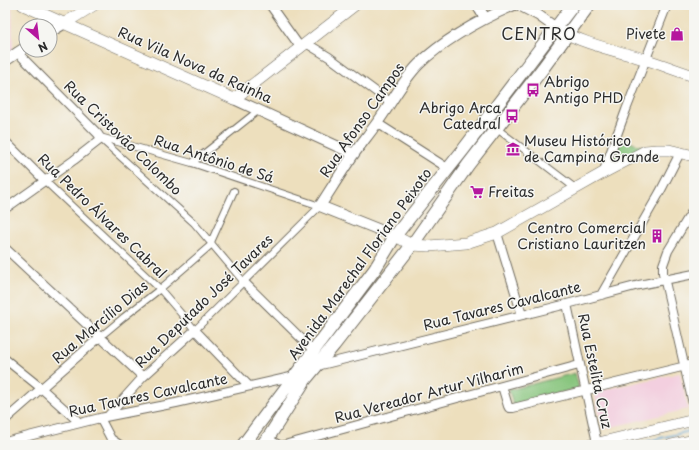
<svg xmlns="http://www.w3.org/2000/svg" width="699" height="450" font-family="'Playpen Sans',sans-serif">
  <style>
    .built { fill: #f3cfdf }
    .green { fill: #86c47b; stroke: #587853 }
    .lines { fill: none; stroke-linecap: round; stroke-linejoin: round }
    .stream { stroke: #59a1d0; stroke-width: 2 }
    .pedestrian-casing { stroke: #6f6a5e; stroke-width: 8 }
    .minor-casing { stroke: #6f6a5e; stroke-width: 10 }
    .tertiary-casing { stroke: #6f6a5e; stroke-width: 12 }
    .secondary-casing { stroke: #6f6a5e; stroke-width: 12 }
    .primary-casing { stroke: #6f6a5e; stroke-width: 14 }
    .pedestrian { stroke: #fff; stroke-width: 6 }
    .minor { stroke: #fff; stroke-width: 8 }
    .tertiary { stroke: #fff; stroke-width: 10 }
    .secondary { stroke: #fff; stroke-width: 11 }
    .primary { stroke: #fff; stroke-width: 12 }
    .labels { text-anchor: middle; stroke-width: 3; stroke-linejoin: round; paint-order: stroke }
    .poi-label { font-size: 14px; fill: #2b2b2b; stroke: #f6f6f2; text-anchor: end }
    .street-label { font-size: 14px; fill: #2b2b2b; stroke: #f6f6f2 }
    .quarter-label { font-size: 16px; letter-spacing: 1px; fill: #2b2b2b; stroke: #f6f6f2 }
  </style>
  <rect width="100%" height="100%" fill="#f6f6f2"/>
  <filter id="ink" filterUnits="userSpaceOnUse"><feTurbulence type="fractalNoise" baseFrequency=".025" numOctaves="2"/><feDisplacementMap in="SourceGraphic" scale="8" xChannelSelector="R" yChannelSelector="G"/><feConvolveMatrix kernelMatrix="1 2 1 2 8 2 1 2 1" color-interpolation-filters="sRGB"/></filter>
  <filter id="wash" filterUnits="userSpaceOnUse"><feTurbulence type="fractalNoise" baseFrequency=".012" numOctaves="4" result="noise"/><feDisplacementMap in="SourceGraphic" scale="16" xChannelSelector="R" yChannelSelector="G"/><feGaussianBlur stdDeviation="0.9" result="paint"/><feColorMatrix in="noise" values="0 0 0 0 0 0 0 0 0 0 0 0 0 0 0 0 0 1.4 0 .05"/><feComposite in="paint" operator="in"/></filter>
  <g filter="url(#wash)">
    <rect width="100%" height="100%" fill="#eddfbd"/>
    <path class="built" d="M5,5H12L13,50L5,55Z
      M680,373L688,409L603,429L594,392Z"/>
    <path class="green" d="M621,139L644,147L612,162Z
      M575,373L579,388L513,405L509,390Z"/>
    <g class="lines">
      <path class="stream" d="M632,445L694,430"/>
    </g>
  </g>
  <g filter="url(#ink)">
    <g class="lines">
      <g class="pedestrian-casing">
        <path id="pedestrian" d="M496,128L575,188
          M101,139L194,223L243,281
          M192,163L259,110
          M45,181L160,289L195,330L320,206L192,163L100,137
          M211,242L234,191
          M100,337L124,317L160,289L212,244"/>
      </g>
      <g class="minor-casing">
        <path id="minor" d="M270,5L300,47
          M306,43L329,57L390,102
          M377,123L449,169
          M5,141L45,181
          M603,173L626,110L667,5
          M694,208L668,251L663,265V273L694,408
          M5,209L74,160L101,139L98,134L17,52
          M497,233L522,315
          M5,248L143,377
          M243,281L314,351
          M601,295L660,192L680,153
          M567,304L597,443
          M5,359L41,388L80,423
          M317,366L567,304L639,285L694,274
          M502,386L508,406L509,408H513L694,364
          M108,416L143,377L195,330L249,386
          M100,418L111,439L120,445
          M5,420L100,337
          M268,439L279,445
          M5,442L100,418L176,403L295,376
          M284,445L579,365"/>
      </g>
      <g class="tertiary-casing">
        <path id="tertiary" d="M477,5L485,18
          M519,5L538,15L556,28
          M50,32L65,23
          M5,61L26,47
          M234,99L354,154
          M395,236L320,206C331,189 342,171 353,155C361,144 369,134 377,123C391,104 402,81 419,64C446,38 480,20 514,5"/>
      </g>
      <g class="secondary-casing">
        <path id="secondary" d="M23,5L234,99L355,5
          M65,23L94,5
          M556,28C583,44 614,50 644,59C661,64 677,71 694,76
          M395,236L412,245L429,246L466,243L497,233L603,173L645,151L657,150H669L694,156
          M590,445L694,420
          M671,445L694,440"/>
      </g>
      <g class="primary-casing">
        <path id="primary" d="M243,445L375,269L395,236L463,150L573,5
          M262,445L270,435L305,380L334,345L412,245L468,165L543,68L589,5"/>
      </g>
      <use href="#pedestrian" class="pedestrian"/>
      <use href="#minor" class="minor"/>
      <use href="#tertiary" class="tertiary"/>
      <use href="#secondary" class="secondary"/>
      <use href="#primary" class="primary"/>
    </g>
  </g>
  <defs>
    <g id="shop-bare" transform="scale(1.08)"><path d="M-5-2.5h2.3a2.7 3.5 0 0 1 5.4 0H5L5.5 6h-11ZM-1.5-2.5h3a1.5 2.3 0 0 0-3 0Z" fill="#b5179e" stroke="#f6f6f2" stroke-width="2.5" paint-order="stroke"/></g>
    <g id="bus-bare" transform="scale(1.08)"><path d="M-5-6H5V4H4V6H2V4H-2V6H-4V4H-5ZM-3.5-4V0h7V-4ZM-3.5 1.2v1.5H-2V1.2ZM2 1.2v1.5H3.5V1.2Z" fill="#b5179e" stroke="#f6f6f2" stroke-width="2.5" paint-order="stroke"/></g>
    <g id="museum-bare" transform="scale(1.08)"><path d="M0-6L6-3V-2H-6V-3ZM-5-1h2V3h-2ZM-1-1h2V3h-2ZM3-1h2V3H3ZM-6 4H6V6H-6Z" fill="#b5179e" stroke="#f6f6f2" stroke-width="2.5" paint-order="stroke"/></g>
    <g id="supermarket-bare" transform="scale(1.08)"><path d="M-6-5.5h2.5l.6 2H6L4.5 2H-2.5L-4.4-4H-6ZM-1.5 3.2a1.3 1.3 0 1 0 .1 0ZM3 3.2a1.3 1.3 0 1 0 .1 0Z" fill="#b5179e" stroke="#f6f6f2" stroke-width="2.5" paint-order="stroke"/></g>
    <g id="building-bare" transform="scale(1.08)"><path d="M-4-6H4V6H1V3H-1V6H-4ZM-2.5-4.3h1.7v1.8h-1.7ZM.8-4.3h1.7v1.8H.8ZM-2.5-1h1.7V.8h-1.7ZM.8-1h1.7V.8H.8Z" fill="#b5179e" stroke="#f6f6f2" stroke-width="2.5" paint-order="stroke"/></g>
  </defs>
  <g fill-rule="evenodd">
    <use href="#shop-bare" x="677" y="34"/>
    <use href="#bus-bare" x="533" y="90"/>
    <use href="#bus-bare" x="512" y="116"/>
    <use href="#museum-bare" x="513" y="149"/>
    <use href="#supermarket-bare" x="477" y="192"/>
    <use href="#building-bare" x="657" y="236"/>
  </g>
  <g class="labels">
    <g class="poi-label">
      <text x="666" y="39">Pivete</text>
      <text x="544" y="87" text-anchor="start">Abrigo<tspan x="544" dy="16">Antigo PHD</tspan></text>
      <text x="501" y="113">Abrigo Arca<tspan x="501" dy="16">Catedral</tspan></text>
      <text x="524" y="146" text-anchor="start">Museu Histórico<tspan x="524" dy="16">de Campina Grande</tspan></text>
      <text x="488" y="197" text-anchor="start">Freitas</text>
      <text x="646" y="233">Centro Comercial<tspan x="646" dy="16">Cristiano Lauritzen</tspan></text>
    </g>
    <g class="street-label">
      <text transform="translate(195 65) rotate(24)" y="5">Rua Vila Nova da Rainha</text>
      <text transform="translate(362 120) rotate(-55)" y="5">Rua Afonso Campos</text>
      <text transform="translate(123 138) rotate(44)" y="5">Rua Cristovão Colombo</text>
      <text transform="translate(214 159) rotate(18)" y="5">Rua Antônio de Sá</text>
      <text transform="translate(102 216) rotate(44)" y="5">Rua Pedro Álvares Cabral</text>
      <text transform="translate(360 264) rotate(-54)" y="5">Avenida Marechal Floriano Peixoto</text>
      <text transform="translate(204 301) rotate(-44)" y="5">Rua Deputado José Tavares</text>
      <text transform="translate(502 306) rotate(-14)" y="5">Rua Tavares Cavalcante</text>
      <text transform="translate(100 322) rotate(-40)" y="5">Rua Marcílio Dias</text>
      <text transform="translate(595 371) rotate(78)" y="5">Rua Estelita Cruz</text>
      <text transform="translate(429 393) rotate(-15)" y="5">Rua Vereador Artur Vilharim</text>
      <text transform="translate(148 395) rotate(-12)" y="5">Rua Tavares Cavalcante</text>
    </g>
    <g class="quarter-label">
      <text x="539" y="40">CENTRO</text>
    </g>
  </g>
  <rect width="699" height="450" fill="none" stroke="#f6f6f2" stroke-width="20"/>
  <g transform="translate(38 38) rotate(152)"><circle r="19" fill="#f6f6f2" stroke="#a5a5a2"/>
  <path d="M0-3L7 15L0 10L-7 15Z" fill="#b5179e"/>
  <text y="-6" font-size="11" font-weight="bold" text-anchor="middle" fill="#2b2b2b">N</text>
  </g>
</svg>
